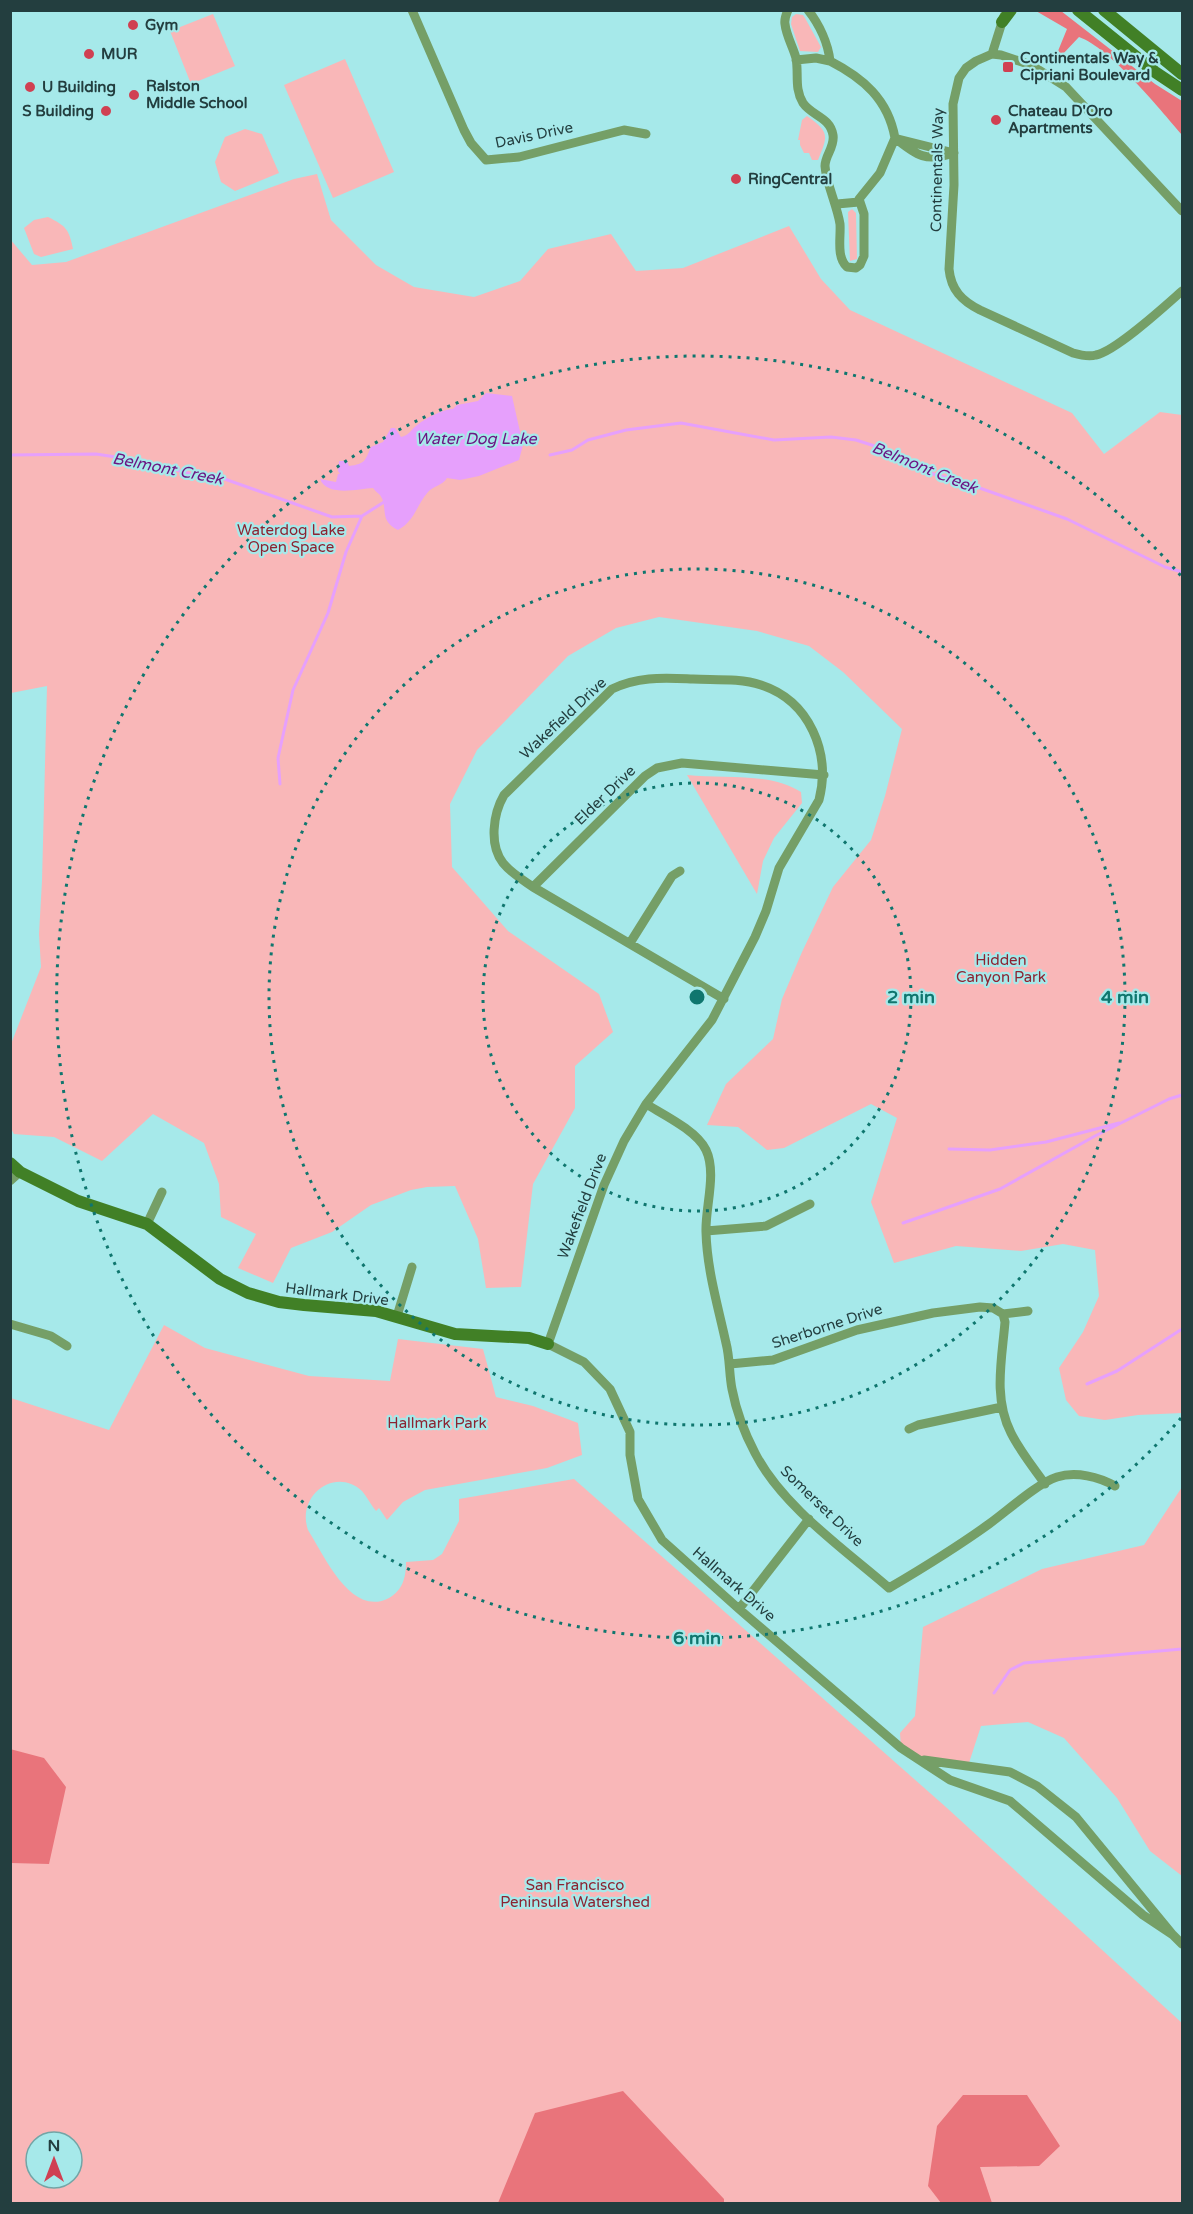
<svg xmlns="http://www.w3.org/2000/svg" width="1193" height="2214" font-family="'Varela Round',sans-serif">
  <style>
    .green { fill: #f9b7b8; fill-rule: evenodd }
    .forest { fill: #e9747b }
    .water { fill: #e6a0fc }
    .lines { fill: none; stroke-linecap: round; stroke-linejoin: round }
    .stream { stroke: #e6a0fc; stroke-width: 3 }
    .street { stroke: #759f67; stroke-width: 9 }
    .secondary { stroke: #418026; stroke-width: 12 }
    .ring { fill: none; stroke: #0f766e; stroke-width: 3; stroke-dasharray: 3 6 }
    .poi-dot { fill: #d04052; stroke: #a6e9ea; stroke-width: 2 }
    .labels { text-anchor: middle; stroke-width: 4.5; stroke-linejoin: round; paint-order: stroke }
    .poi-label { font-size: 15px; font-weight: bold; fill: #233e3f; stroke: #a6e9ea; text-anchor: start }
    .street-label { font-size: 15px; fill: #233e3f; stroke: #a6e9ea }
    .park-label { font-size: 15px; fill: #8c2331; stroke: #a6e9ea }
    .water-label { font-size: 16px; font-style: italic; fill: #6c1683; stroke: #a6e9ea }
    .centre { fill: #0f766e; stroke: #a6e9ea; stroke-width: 3 }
    .ring-label { font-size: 18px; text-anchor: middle; font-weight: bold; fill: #0f766e; stroke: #a6e9ea; stroke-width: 4.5; stroke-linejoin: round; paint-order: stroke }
  </style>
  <rect width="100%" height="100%" fill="#a6e9ea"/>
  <path class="green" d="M213,14L235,66L191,84L170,31Z
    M796,14L803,15L805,18L821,47L818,52L800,51L791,24L792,17Z
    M345,59L394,172L333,198L284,85Z
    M807,116C830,132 828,136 818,160H812L809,153H804L800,145V140H798L802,120Z
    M245,129L262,134L279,173L235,191L221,182L215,162L225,137Z
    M317,174L331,220L376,265L414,287L474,297L520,281L548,249L611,234L636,271L683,268L789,226L821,279L850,310L1072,413L1104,454L1160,412L1182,415V1413L1138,1415L1105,1420L1079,1416L1066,1400L1059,1368L1083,1332L1099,1296L1095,1250L1063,1244L1021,1251L956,1246L894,1263L871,1202L897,1118L871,1104L784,1148L767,1150L738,1127L707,1125L726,1084L773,1039L782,999L802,952L833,887L871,840L885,796L902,729L843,672L809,646L757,631L659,617L616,628L568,656L477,750L450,804L452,867L508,931L599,994L613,1032L575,1066V1108L533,1184L521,1287L486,1288L478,1239L455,1186L427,1187L411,1190L371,1205L332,1232L291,1248L273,1283L238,1268L256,1234L221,1217L219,1184L204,1143L153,1114L102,1161L54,1137L14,1134L10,1127L11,1044L41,967L39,934L42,881L47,686L11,693L10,239L32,265L66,262L294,179Z
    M852,209L856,213L857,259L850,261L848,212Z
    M48,217C66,226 69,229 73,249L41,257L34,254L24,228L34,220Z
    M687,775C723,779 770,772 801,792L802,803L774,838L763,861L757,894Z
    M164,1325L205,1348L309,1376L390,1381L398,1339L483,1349L496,1397L533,1406L578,1423L582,1455L547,1468L425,1490L403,1502L387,1520L379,1508L376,1511C371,1505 367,1497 362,1491C335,1466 296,1496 308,1530C324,1555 351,1618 389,1598C403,1590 406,1577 406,1562L433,1560L442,1554L459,1521V1499L574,1479L947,1808L1182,2023V2203L11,2204V1398L109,1430ZM36,2142H72V2178H36Z
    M1182,1487V1876L1150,1851L1117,1798L1064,1738L1028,1722L981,1726L968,1766L919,1759L901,1748L900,1733L915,1716L923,1627L1042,1569L1144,1545Z"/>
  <path class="forest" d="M1036,11H1061L1155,84L1182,101V135C1159,108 1110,48 1079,37L1062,55L1058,51L1067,29Z
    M10,1749L44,1758L66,1787L49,1864L11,1863Z
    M623,2091L724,2199V2203H498L535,2113Z
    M963,2095H1027L1060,2146L1039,2166L980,2167L992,2203H941L928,2186L937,2126Z"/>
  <path class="water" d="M486,393L512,396L523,445L519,460L479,476L460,480L447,478C442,486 433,486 428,492C417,504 415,521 398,530C378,520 389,508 380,495C378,493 375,491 373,488C358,489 327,497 320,479L336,482L338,474H340L338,471L339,461H347L349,466C366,464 365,460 371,447L383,442L391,428H395L401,437C409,435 410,431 416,426C424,419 443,409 453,409L457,405L478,401Z"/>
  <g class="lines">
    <path class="stream" d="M10,455L96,454L148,462L194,475L219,477L332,517L362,516L384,502
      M550,455L572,450L588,440L626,430L681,423L774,440L831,437L856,440L884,449L933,474L960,481L1067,519L1165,567L1182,572
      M280,784L278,758L293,690L328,613L346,552L362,516
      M949,1149L990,1150L1046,1142L1119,1123
      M903,1223L1000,1189L1095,1136L1169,1099L1182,1095
      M1087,1384L1117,1371L1182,1329
      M994,1693L1010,1670L1024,1663L1182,1649"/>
    <path class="street" d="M412,10L464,130L471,143L486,160L519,157L616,132L624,130L646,134
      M788,10C786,15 784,19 785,24C786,35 793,47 796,58C799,74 794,88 803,103C812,116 830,117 833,135C835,147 825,155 825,166C826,183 837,205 840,224C841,237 836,257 847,267L856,268L860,265L864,256V214L859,199L880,173L895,138C888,99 863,78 830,61C828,43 819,24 808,10
      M992,54L1004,16
      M796,60L816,58L830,61
      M895,138C917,156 926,162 954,153
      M898,139L954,153
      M837,204L859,202
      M1182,211L1066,87L1031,65L1001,55L992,54L976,61L966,68L959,78L953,104L954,185L949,269C951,290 962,301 980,310L1073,353C1080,355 1088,357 1096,355C1116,351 1165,306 1182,291
      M533,887L645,776L657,768L682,763L824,775
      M630,943L672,876L680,871
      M724,999L533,887C523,880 511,873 503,863C489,845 493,814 504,795L612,689C639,676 664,678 693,679C715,680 740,678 761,685C810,701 831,753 819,800L779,868L766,911L755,937L712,1020L646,1104L624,1141L604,1185L548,1344L584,1362L610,1389L630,1432V1455L638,1499L662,1540L739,1609L901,1748L950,1780L1010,1801L1143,1915L1173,1935
      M646,1104C664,1115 697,1131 706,1150C717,1173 705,1208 706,1232C707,1270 718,1306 726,1343C730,1358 729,1374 732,1389C736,1410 745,1434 755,1453C782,1506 844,1549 889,1588C923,1568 957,1547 989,1524C1007,1511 1038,1483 1057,1477C1076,1471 1099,1477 1115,1486
      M10,1181L20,1172
      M147,1224L162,1192
      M706,1231L766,1226L810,1204
      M1003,1314L1028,1311
      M397,1316L412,1267
      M10,1324L51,1336L67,1346
      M730,1364L773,1360L857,1330L933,1313L980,1307L993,1308L1003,1314L1005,1322C1002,1359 993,1398 1011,1433C1020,1451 1033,1467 1045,1484
      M909,1429L918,1425L1002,1407
      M739,1609L809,1519
      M924,1760L1010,1772L1037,1786L1076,1817L1173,1935L1182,1944"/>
    <path class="secondary" d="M1078,10L1155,72L1182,90
      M1104,10L1182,74
      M1002,22L1011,10
      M10,1163L20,1172L78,1201L147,1224L220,1279L248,1293L279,1302L304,1305L376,1311L455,1334L529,1338L548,1344"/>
  </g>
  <g class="ring">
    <circle cx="697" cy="997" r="214"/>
    <circle cx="697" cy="997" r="428"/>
    <path d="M1181 1418A641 641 0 1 1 1181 576"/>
  </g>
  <g class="poi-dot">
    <circle cx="133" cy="25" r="6"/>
    <circle cx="89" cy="54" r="6"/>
    <rect x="1002" y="61" width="12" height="12" rx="3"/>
    <circle cx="30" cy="87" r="6"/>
    <circle cx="134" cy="95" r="6"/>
    <circle cx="106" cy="111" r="6"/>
    <circle cx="996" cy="120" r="6"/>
    <circle cx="736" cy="179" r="6"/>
  </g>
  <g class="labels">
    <g class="poi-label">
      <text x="145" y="30">Gym</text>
      <text x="101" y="59">MUR</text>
      <text x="1020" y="63">Continentals Way &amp;<tspan x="1020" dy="17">Cipriani Boulevard</tspan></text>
      <text x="146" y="91">Ralston<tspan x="146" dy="17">Middle School</tspan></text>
      <text x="42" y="92">U Building</text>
      <text x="94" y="116" text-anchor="end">S Building</text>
      <text x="1008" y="116">Chateau D'Oro<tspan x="1008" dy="17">Apartments</tspan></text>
      <text x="748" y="184">RingCentral</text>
    </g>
    <g class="street-label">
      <text transform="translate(534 135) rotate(-12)" y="5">Davis Drive</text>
      <text transform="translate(937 170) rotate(-89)" y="5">Continentals Way</text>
      <text transform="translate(563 718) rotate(-43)" y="5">Wakefield Drive</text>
      <text transform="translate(605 795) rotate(-44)" y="5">Elder Drive</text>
      <text transform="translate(582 1206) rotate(-69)" y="5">Wakefield Drive</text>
      <text transform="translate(337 1294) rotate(7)" y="5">Hallmark Drive</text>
      <text transform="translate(827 1326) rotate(-18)" y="5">Sherborne Drive</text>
      <text transform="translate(822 1506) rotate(44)" y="5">Somerset Drive</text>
      <text transform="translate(734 1584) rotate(41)" y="5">Hallmark Drive</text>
    </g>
    <g class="park-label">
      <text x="291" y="535">Waterdog Lake<tspan x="291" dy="17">Open Space</tspan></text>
      <text x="1001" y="965">Hidden<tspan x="1001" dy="17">Canyon Park</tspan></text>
      <text x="437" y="1428">Hallmark Park</text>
      <text x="575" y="1890">San Francisco<tspan x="575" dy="17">Peninsula Watershed</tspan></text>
    </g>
    <g class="water-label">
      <text x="476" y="444">Water Dog Lake</text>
      <text transform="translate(925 467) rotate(22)" y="6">Belmont Creek</text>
      <text transform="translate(168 468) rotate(11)" y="6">Belmont Creek</text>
    </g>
  </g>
  <circle cx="697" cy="997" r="9" class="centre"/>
  <g class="ring-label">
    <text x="911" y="1003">2 min</text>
    <text x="1125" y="1003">4 min</text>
    <text x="697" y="1644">6 min</text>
  </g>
  <rect width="1193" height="2214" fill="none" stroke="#233e3f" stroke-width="24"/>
  <g transform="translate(54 2160)"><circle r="28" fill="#a6e9ea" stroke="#72a5a6" stroke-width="1.5"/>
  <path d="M0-4.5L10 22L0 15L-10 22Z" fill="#d04052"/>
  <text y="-9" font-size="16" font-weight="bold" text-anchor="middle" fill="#233e3f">N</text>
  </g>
</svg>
